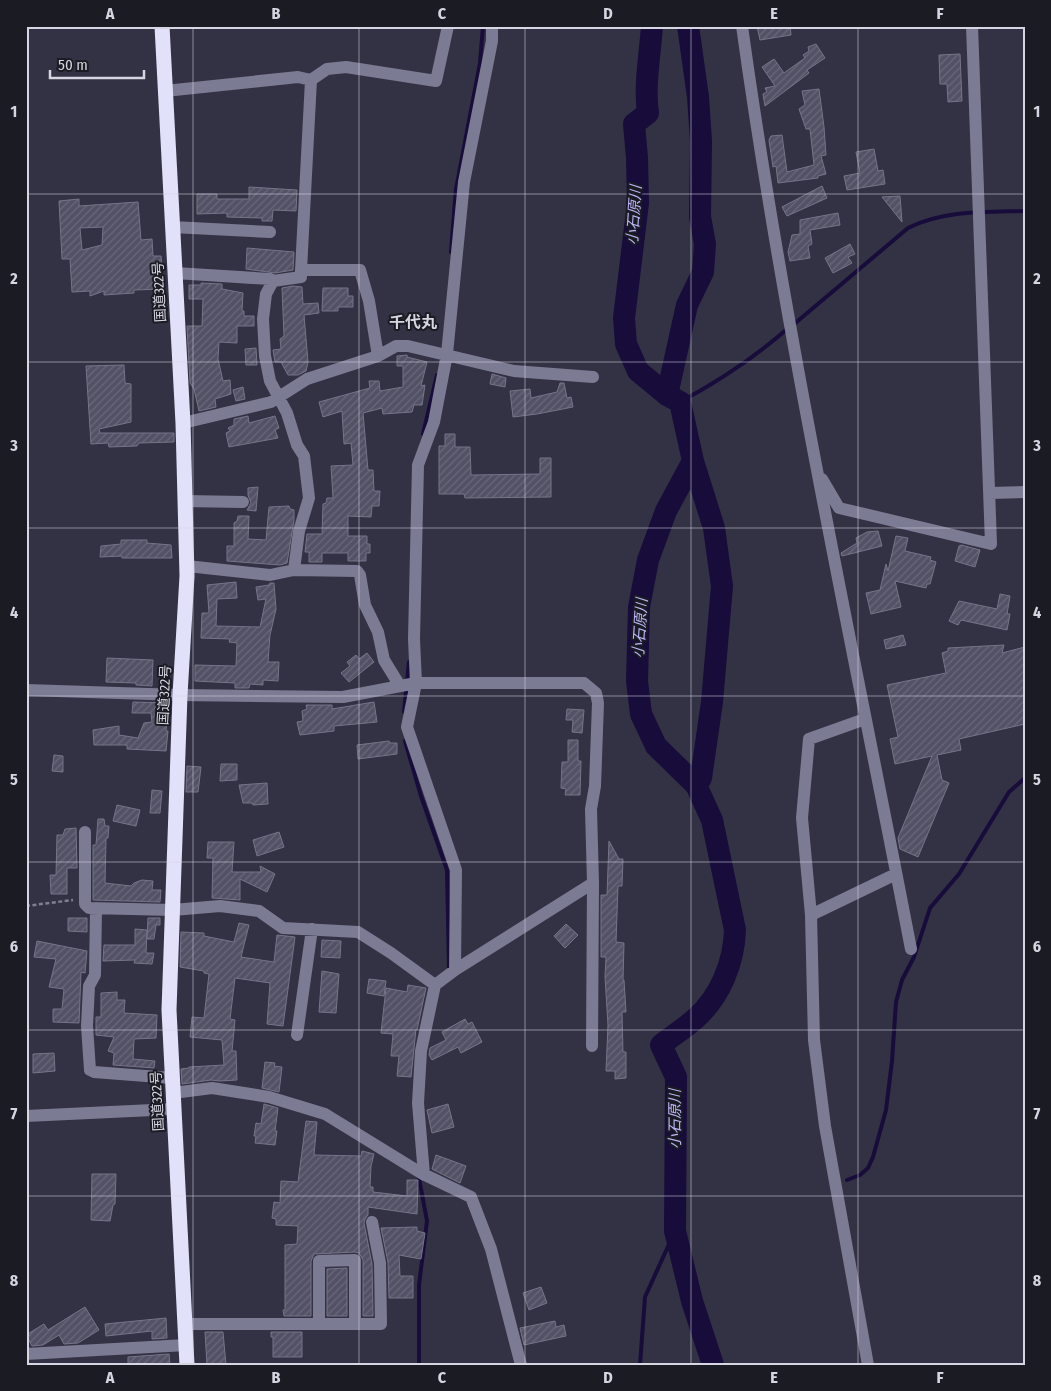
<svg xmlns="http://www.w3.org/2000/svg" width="1051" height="1391" font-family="'Fira Sans Condensed','Noto Sans JP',sans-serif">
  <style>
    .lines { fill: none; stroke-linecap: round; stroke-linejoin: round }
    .stream { stroke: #180c3b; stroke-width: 4 }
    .river { stroke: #180c3b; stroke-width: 22 }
    .building { fill: url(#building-hatch); stroke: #757489; fill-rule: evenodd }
    .path { stroke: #807f8f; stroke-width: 2.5; stroke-dasharray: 4 2.5; stroke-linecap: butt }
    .minor { stroke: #7c7b94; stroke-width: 12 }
    .highway { stroke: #e2e1fa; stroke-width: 15 }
    .grid { fill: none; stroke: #d6d6e2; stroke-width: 1; stroke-opacity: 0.55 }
    .labels { text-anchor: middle; stroke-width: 4; stroke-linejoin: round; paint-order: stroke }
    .street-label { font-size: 14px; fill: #d6d6e2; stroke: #1b1b23 }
    .water-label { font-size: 15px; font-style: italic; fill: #bbb6f8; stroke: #1b1b23 }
    .quarter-label { font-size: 16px; font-weight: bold; fill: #d6d6e2; stroke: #1b1b23 }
    .neatline { fill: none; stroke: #d6d6e2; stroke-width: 2 }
    .grid-label { font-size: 16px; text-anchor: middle; font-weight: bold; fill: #d6d6e2 }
  </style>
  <defs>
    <pattern id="building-hatch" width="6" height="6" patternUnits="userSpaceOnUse" patternTransform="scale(1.25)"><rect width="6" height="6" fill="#525165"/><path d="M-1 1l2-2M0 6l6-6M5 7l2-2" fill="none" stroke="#6a697b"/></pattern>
  </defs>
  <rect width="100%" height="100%" fill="#333244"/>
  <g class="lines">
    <path class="stream" d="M451,252L456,189L480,63L483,26
      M793,325L908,228C943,210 986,212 1025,211
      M680,402C719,381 754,358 787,329
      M423,434L437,375
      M404,712L409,662
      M405,741L421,796L447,870L449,968
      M847,1180L860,1175L868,1168L873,1157L886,1110L892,1061L896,1002L902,980L914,957L930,908L959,874L1009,792L1025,778
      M419,1365V1285L427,1221L419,1178
      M640,1365L645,1297L675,1231"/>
    <path class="river" d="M652,26C650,55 644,86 648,113L634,124L637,158L638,203L624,318L626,344L638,371L667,395L680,402L693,461L714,528L722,586L712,702L701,778L696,785
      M667,395L687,305L703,272L705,244L700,217L701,141L698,97L688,26
      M693,461L666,511L648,560L639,607L637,681L641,714L656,746L696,785L712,820L735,930C734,963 720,997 695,1019C685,1028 672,1036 661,1045L676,1077L675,1231L692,1301L713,1365"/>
  </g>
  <path class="building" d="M757,26H790L791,35L760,40Z
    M816,44L825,58L807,70L809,73L765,106L763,94L767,92L765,88L775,86L762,67L774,59L784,73L805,58L803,55L809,51L808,47Z
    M960,54L962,101L948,102L947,84H940L939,55Z
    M819,89L824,127L826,155L821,156L826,174L818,176V178L778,183L776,166L773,167L769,140L771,136L782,135L787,172L814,165L810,129H806L799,109L805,105L802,91Z
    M874,149L878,171L883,170L885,184L847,190L844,176L860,173L856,152Z
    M822,186L827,198L787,216L782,207Z
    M249,187L297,190L296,211L273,210L272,221H262V218L227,217V213L197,214V194H217V199H249Z
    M900,196L902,222L882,197Z
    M79,199V206L138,202L141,240L152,239L153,256H161L164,289L134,290V293L104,295V291L90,296V291L72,292L70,259H62L59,201ZM103,227L102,245L82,250L80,228Z
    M838,213L840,225L810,230L812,244L808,246L810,258L790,261L788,252L790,244L792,235L800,234V220Z
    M850,244L855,254L848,257L852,263L833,273L825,258Z
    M247,248L294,252L293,270L275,273L246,269Z
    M201,283L222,284V289L243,293L242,311H244V316H254V326H237V343L219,342L218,359L223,381L230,380L231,394L215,399L216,407L199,411L194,389L190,383L187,326H202L203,299H189V285H201Z
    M293,286L302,287L303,304L318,303L319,313L304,315L308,362L306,371L298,375H288L281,362H275L273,350L281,349L280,339L284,336L282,288Z
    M323,288H348V296H353V307H338V311H322Z
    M256,348L257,365H246L245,349Z
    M407,355V357L427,362L421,386L425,385L422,405H414L412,412L383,414L382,408L363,413L368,470H373L374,491H380L379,506H372L371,517L348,516V536H367V544H370V553H366V561H348V553H322V562H309V552H305L307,534H322L323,504L326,503L327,498H333L331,466L353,465L351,443L344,444L342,411L323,417L319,402L370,388L369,381H379L380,391L403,387V366H397V356Z
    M124,365L125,383L131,384V422L99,429L100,433H174V442L139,443L137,446L109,447L108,443L91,444L86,366Z
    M492,374L506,378L505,387L490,384Z
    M560,383H564L567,398L571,397L573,407L537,414L513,417L510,391L530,389L531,398L557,392Z
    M243,387L245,399L236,401L233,390Z
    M248,416L249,423L275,416L279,428L275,430L278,438L229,447L226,433L230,431L228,428L234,425V419Z
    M445,434H455V447H470L471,475L540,474V458H551V497L465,498L464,494H439V446H445Z
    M258,487L256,511L247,510L251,503L248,495V488Z
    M289,506L290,509L294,510V520L287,563L280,565L227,561V546H234V523L237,521L238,516H249L248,539L266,540L269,507Z
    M878,531L882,546L842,556L841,553L857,543L856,538L867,532Z
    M896,536L908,538L905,551L931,557L930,560L936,562L930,584H927L926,588L895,581L901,607L871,614L866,593L880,590L886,564L888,571Z
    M121,540H147V543L171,545L172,558H122V556L100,557L101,546L121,544Z
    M961,545L980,550L975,567L955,561L959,546Z
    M236,582L237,598L217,599L216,626L260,627L266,599L258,600L256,587L269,585L270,583H274L276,609L270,635L268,662H279L278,681L263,680V685L250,684L249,688H235V683L195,681V665L236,666L237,643L229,642L230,639L201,638L202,613H209L207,585Z
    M1000,594L1010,596L1007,614H1010L1007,630L961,620L958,625L949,621L959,601L997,609Z
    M903,635L906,645L886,649L884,640Z
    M1004,645L1002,653L1025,647V724L959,739L961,750L937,755L942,780L949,783L918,857L900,849L898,838L932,756L895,764L890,739L898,737L887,685L946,673L942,653L948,651V648Z
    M367,653L374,662L349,682L341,673L350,666L347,662L356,655L359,659Z
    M107,658L153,660L152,686L136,685V683L106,682Z
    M133,702L169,703L166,731H168L166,751L127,749V745H94L93,730L119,726V735L138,738L144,723L152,722L151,713H132Z
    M374,702L377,722L334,726V731L300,735L297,722L303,721L302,711L307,709L306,705H332V709Z
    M567,709L584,710L582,733L572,732L573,720H566Z
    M568,740H578V761H581L580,795H565L566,789L561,788L562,762H568Z
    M389,741L390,743H397V754L358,759L357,745Z
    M54,755L63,756V772L52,771Z
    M221,764H237V780L220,781Z
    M187,766L201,767L198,792H186Z
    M267,783L268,804L253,805L252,803H243L239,785Z
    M152,790L162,791L160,813H150Z
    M117,805L140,810L136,826L113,821Z
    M98,819H104L105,826H109L108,838H106L105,883L131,886L134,883L142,880L153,881L152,890H161L160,902L93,900V845H96Z
    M76,828L77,868H67V894H51L50,875H56L57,835H63L65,829Z
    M279,832L284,847L257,856L253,840Z
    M609,841L619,859H623L622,886H618L616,942L624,943L623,980H624L626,1012H622L623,1052H626V1078L615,1079V1071H606L608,1025L605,977L606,957H601V895H607Z
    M208,842H234L232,872H261L260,866L275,874L267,892L240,879V900L212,898L213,858H207Z
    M68,918H87V932L68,931Z
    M148,918H160V925H156L154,939H147Z
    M239,923L249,925L241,957L274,962L277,935L295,937L283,1026L267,1024L270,983L235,978L230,1019L235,1020L232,1051H236L237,1080L220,1081L211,1080L182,1084L181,1069L189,1068V1067L224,1065L222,1040L190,1037L192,1017L204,1018L209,974L204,973V971L180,967L181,932L204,933V936L234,942Z
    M566,924L578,935L565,948L554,936Z
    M135,929L147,930L146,953H154L152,964L134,963L135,960L103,961L104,945H135Z
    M322,940L341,941L340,958L321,957Z
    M37,941L87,951L85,973L81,972L79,1023L53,1022V1009H62L64,989L49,987L56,959L34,957Z
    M322,971L339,974L336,1013L319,1012Z
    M369,979L386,981L384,996L367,993Z
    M408,985L426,988L417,1030L416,1029L411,1077L397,1076L399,1056H391L393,1034L381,1033L386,988L407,992Z
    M117,992V1000H125L124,1013L157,1015L156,1038L134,1039L133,1059L155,1061L154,1068L113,1065L114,1053L108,1051L114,1037L96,1035V1017H101V993Z
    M465,1019L468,1024L472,1022L482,1042L461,1053L458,1047L432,1060L429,1055L430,1048L446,1040L442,1032Z
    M54,1053L55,1071L33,1073V1054Z
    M265,1062L275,1063L274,1066L282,1067L279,1092L262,1088Z
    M264,1104L278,1108L275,1131H277L275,1145L255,1143L256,1136H254L256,1123L261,1124Z
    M448,1104L454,1127L432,1133L427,1110Z
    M306,1121L317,1122L314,1155L361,1156L362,1151L374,1154L371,1166L370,1187H373V1192L407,1196V1180H418L417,1214L368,1207V1215L365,1219L364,1223L372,1264L373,1316H363V1260L359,1253L355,1252L314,1254L311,1261V1316H284L283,1310H285V1245L297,1244L298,1226L276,1225V1219L272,1218L274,1202L280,1203L281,1181L298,1182Z
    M436,1155L466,1166L460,1183L432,1169Z
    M92,1174H116L115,1204L113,1205L110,1221L91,1220Z
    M417,1227V1231L425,1233L421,1259L399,1255L400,1276H413V1298H389L388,1262L381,1228Z
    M347,1268V1316H327V1269Z
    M541,1287L547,1303L529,1310L523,1293Z
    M85,1307L99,1330L78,1343L64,1344L59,1335L43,1345L32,1346L26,1335L44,1324L48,1330Z
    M166,1318L167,1338L152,1339V1331L106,1336L105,1324Z
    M555,1321L556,1327L564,1325L566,1336L524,1345L520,1328Z
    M205,1332H223L226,1365H207Z
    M271,1332H302V1357H273V1337H271Z
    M169,1354L170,1365H128V1357Z"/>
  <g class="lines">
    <path class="path" d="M26,906L73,900"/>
    <path class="minor" d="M742,26C785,336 852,642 911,949
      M311,80L301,270H360L369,301L378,356
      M165,91L298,77L311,80L327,69L346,67L436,81L448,26
      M172,227L270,232
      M175,273L270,279L273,281
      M183,423L271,402L307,379L378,356L396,346H408L514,371L593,377
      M822,479L839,508L991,544L972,26
      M990,493L1025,492
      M184,501L243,502
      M187,566L270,575L294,570L357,571L360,575L365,605L378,632L384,660L400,686
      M294,570L299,531L309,498L304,456L297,445L287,413L270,381L265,356L263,319L266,294L273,281L301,277V270
      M26,690L180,695L343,697L416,683H584L596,693L598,703L595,786L591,809L593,883L592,1046
      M85,832V904L89,908L173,910L220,906L259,911L283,928L358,932L391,953L435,985
      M96,908L95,975L89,986L87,1026L90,1070L94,1072L172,1078
      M811,915L802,818L809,739L865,719
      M455,970L593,883
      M297,1035L312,929
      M173,1093L212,1088L269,1097L325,1114L421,1173L471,1197L491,1249L521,1365
      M26,1116L174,1109
      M424,1175L418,1103L421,1051L435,985L455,970L456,870L407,727L416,683L414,639L418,465L434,422L447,354L464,182L492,41V26
      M185,1324H381L380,1263L372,1222
      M319,1324V1261L355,1260V1323
      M26,1354L186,1345
      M868,1365L825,1126L814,1040L811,915L896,874"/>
    <path class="highway" d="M162,26L183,423L187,576L180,695L169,1010L187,1365"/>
  </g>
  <path class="grid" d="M193,26V1365M359,26V1365M525,26V1365M691,26V1365M858,26V1365M26,194H1025M26,362H1025M26,528H1025M26,696H1025M26,862H1025M26,1030H1025M26,1196H1025"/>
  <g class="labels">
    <g class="street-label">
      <text transform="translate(159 292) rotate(-93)" y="5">国道322号</text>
      <text transform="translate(164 695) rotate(-87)" y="5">国道322号</text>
      <text transform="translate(157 1101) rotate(-93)" y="5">国道322号</text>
    </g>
    <g class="water-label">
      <text transform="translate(634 215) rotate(-86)" y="5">小石原川</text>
      <text transform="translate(640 628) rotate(-86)" y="5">小石原川</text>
      <text transform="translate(675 1119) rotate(-90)" y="5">小石原川</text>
    </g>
    <g class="quarter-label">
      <text x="413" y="328">千代丸</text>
    </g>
  </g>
  <rect width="1051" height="1391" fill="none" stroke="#1b1b23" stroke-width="55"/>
  <path d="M50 70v8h94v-8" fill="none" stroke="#d6d6e2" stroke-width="2.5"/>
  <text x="58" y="70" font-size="15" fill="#d6d6e2" stroke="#1b1b23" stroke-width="4" paint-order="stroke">50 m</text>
  <rect x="28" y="28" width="996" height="1336" class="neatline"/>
  <g class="grid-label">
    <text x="110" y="19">A</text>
    <text x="276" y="19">B</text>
    <text x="442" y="19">C</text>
    <text x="608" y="19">D</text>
    <text x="774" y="19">E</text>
    <text x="940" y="19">F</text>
    <text x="14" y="117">1</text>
    <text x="1037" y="117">1</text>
    <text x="14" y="284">2</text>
    <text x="1037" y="284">2</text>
    <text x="14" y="451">3</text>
    <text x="1037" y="451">3</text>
    <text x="14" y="618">4</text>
    <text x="1037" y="618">4</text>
    <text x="14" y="785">5</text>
    <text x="1037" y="785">5</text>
    <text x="14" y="952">6</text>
    <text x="1037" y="952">6</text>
    <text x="14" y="1119">7</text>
    <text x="1037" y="1119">7</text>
    <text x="14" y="1286">8</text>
    <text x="1037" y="1286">8</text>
    <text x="110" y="1383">A</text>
    <text x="276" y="1383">B</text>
    <text x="442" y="1383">C</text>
    <text x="608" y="1383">D</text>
    <text x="774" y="1383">E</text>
    <text x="940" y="1383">F</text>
  </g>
</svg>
